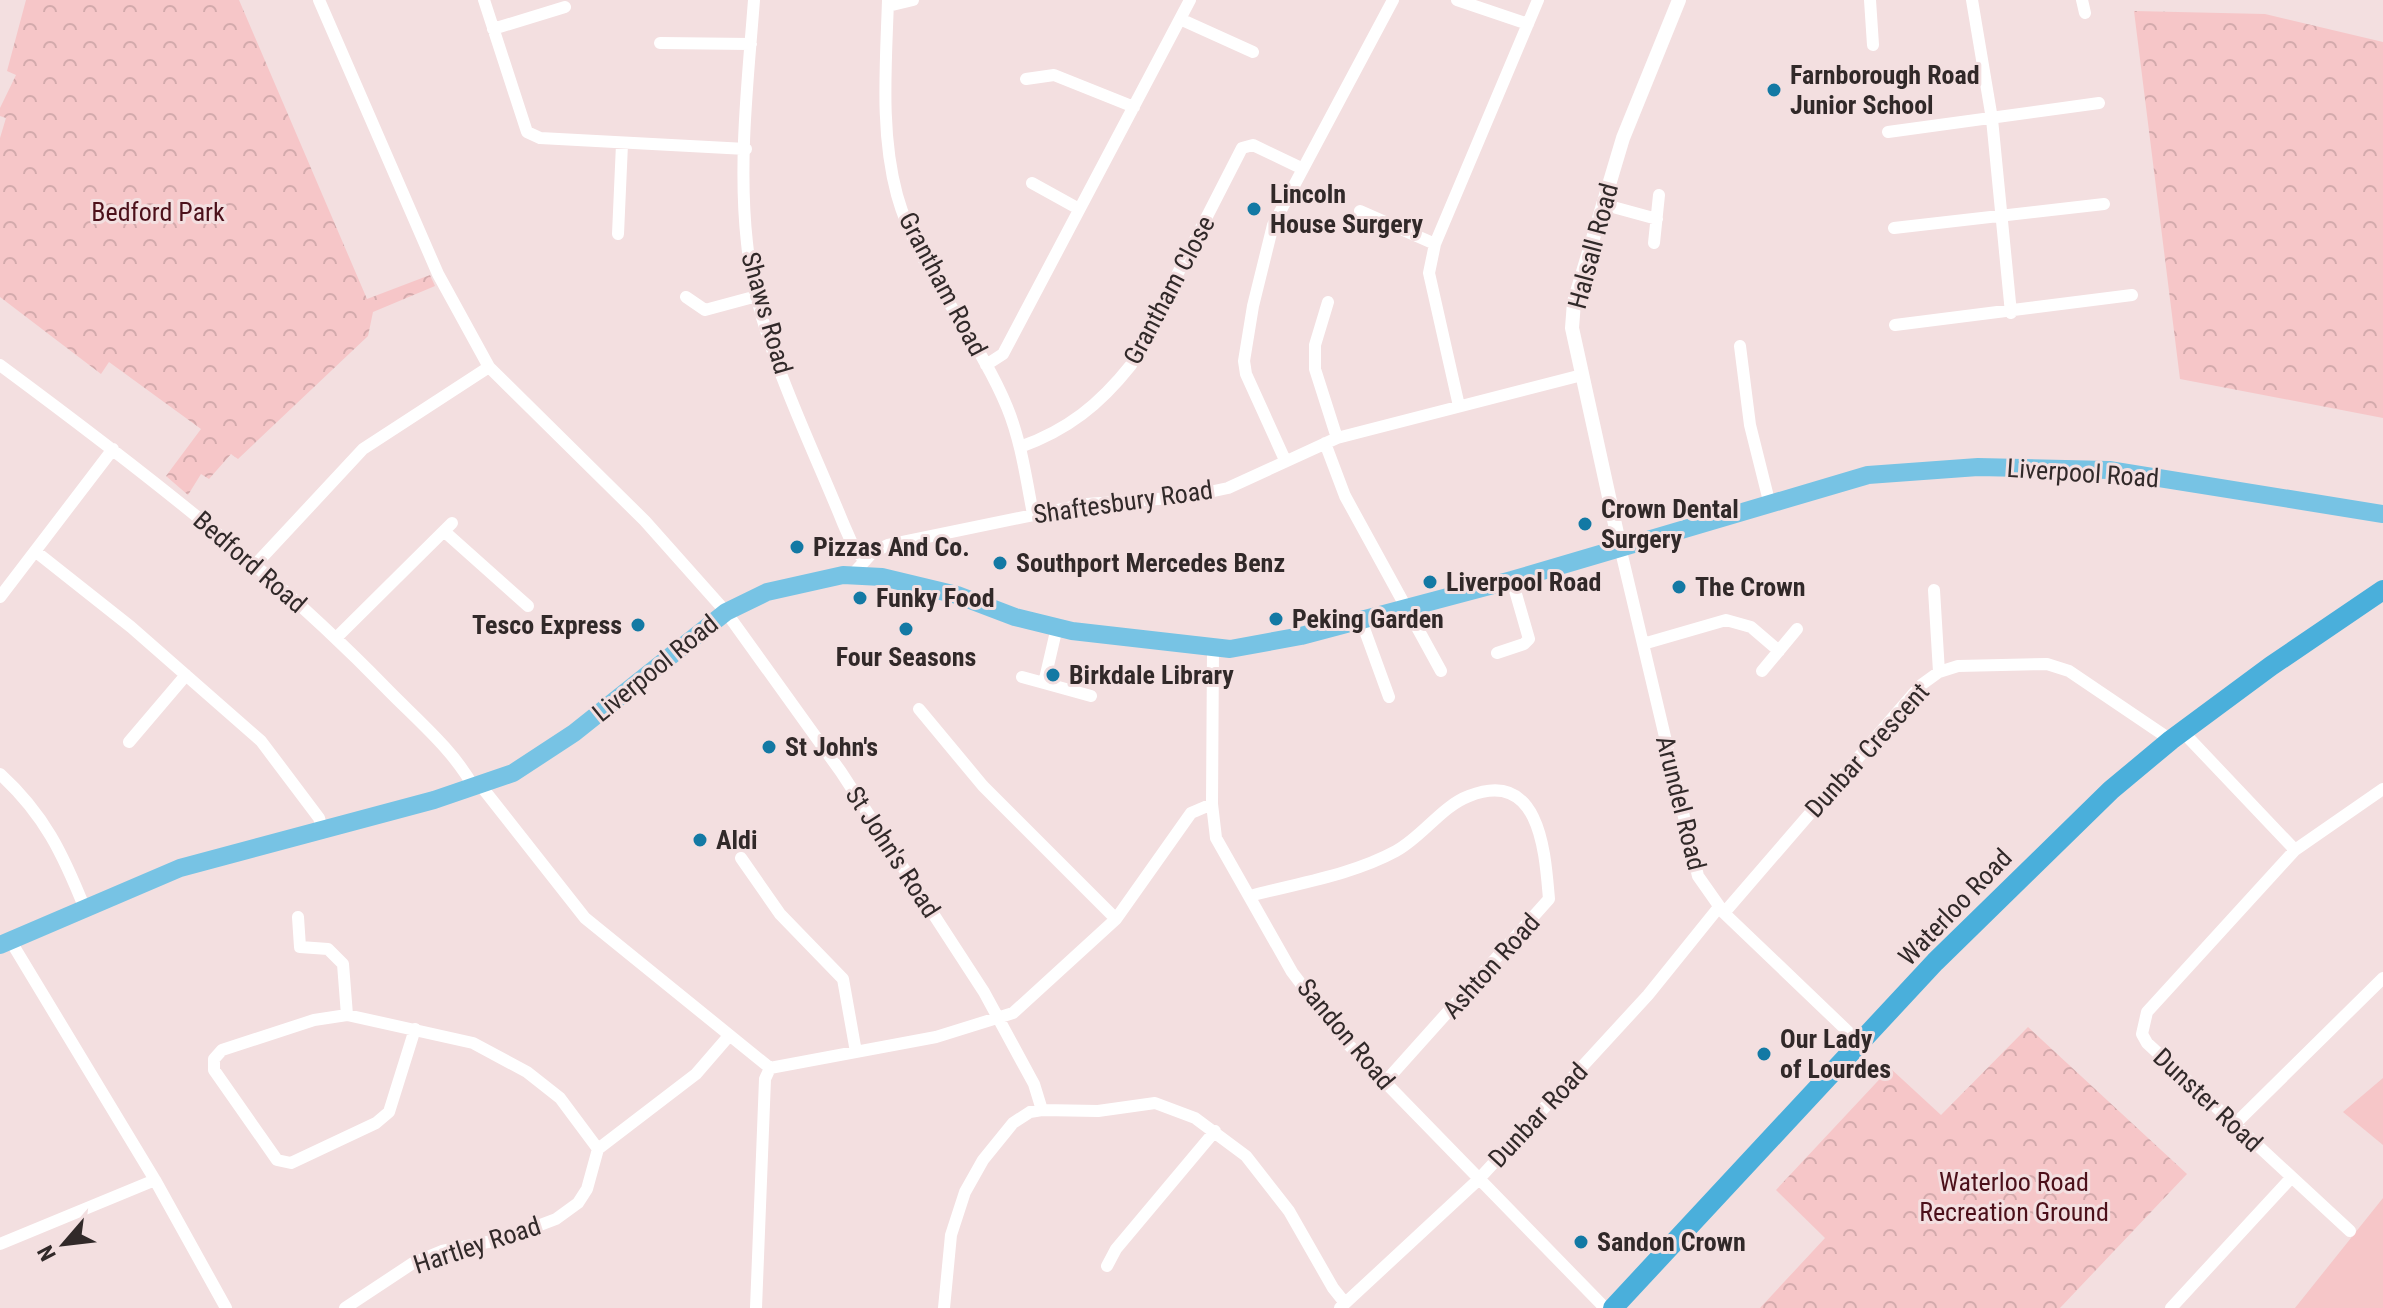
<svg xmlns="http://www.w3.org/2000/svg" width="2383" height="1308" font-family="'Roboto Condensed',sans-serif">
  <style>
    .grass { fill: #f6c6c8 }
    .forest { fill: url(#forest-crowns) }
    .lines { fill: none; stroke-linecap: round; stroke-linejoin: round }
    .minor { stroke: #fff; stroke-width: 12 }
    .tertiary { stroke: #fff; stroke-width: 14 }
    .primary { stroke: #77c3e4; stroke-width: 18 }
    .trunk { stroke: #4aafdb; stroke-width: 20 }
    .poi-dot { fill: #1379a4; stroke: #f3dfe0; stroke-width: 3 }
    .labels { text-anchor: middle; stroke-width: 6; stroke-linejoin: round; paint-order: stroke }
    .poi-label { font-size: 26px; font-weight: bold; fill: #312929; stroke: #f3dfe0; text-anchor: start }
    .park-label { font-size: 26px; fill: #4c101a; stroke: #f3dfe0 }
    .street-label { font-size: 26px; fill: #312929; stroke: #f3dfe0 }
  </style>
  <defs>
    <pattern id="forest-crowns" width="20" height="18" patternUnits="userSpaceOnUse" patternTransform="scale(2)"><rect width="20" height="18" fill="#f6c6c8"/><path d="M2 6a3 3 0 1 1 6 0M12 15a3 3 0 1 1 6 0" fill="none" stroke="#d3aaac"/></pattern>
  </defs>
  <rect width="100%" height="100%" fill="#f3dfe0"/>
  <path class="grass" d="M2383,1078V1145L2343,1112Z
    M2383,1198V1308H2295Z"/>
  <path class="forest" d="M26,0H239L367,299L430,275L435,286L373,312L368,336L238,459L231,454L209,479L201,474L188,495L166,476L201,429L109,362L101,374L0,297V138L6,118L0,116V108L16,75L7,71Z
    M2134,11L2265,14L2383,42V418L2180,379Z
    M2028,1027L2187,1174L2060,1308H1760L1825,1238L1776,1190L1890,1068L1941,1115Z"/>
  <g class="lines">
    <path class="minor" d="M319,0L438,274L489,367L645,521L726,612L841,772L984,992L1034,1084L1042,1110
      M484,0L527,132L540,138L746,149
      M754,0C748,79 738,164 747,243C757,339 807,433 843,523L854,548L865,561
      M888,0C886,65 880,132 897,195C918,271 977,334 1007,407C1021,441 1026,478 1033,514
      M1457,0L1528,24
      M1870,0L1873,45
      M1972,0L1992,119L2011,313
      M2082,0L2085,13
      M888,6L913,0
      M1180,19L1253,52
      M493,29L565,7
      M660,43L751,44
      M1026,79L1054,75L1134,107
      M1888,132L2099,103
      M1032,183L1079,209
      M1602,204L1657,219
      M1360,211L1435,244
      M1894,228L2104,204
      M618,234L622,144
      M1654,243L1659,195
      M686,297L705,310L757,296
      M1328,302L1315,345V369L1337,438
      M1895,325L2132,295
      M1740,346L1750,425L1769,501
      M0,365C135,465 268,567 386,688C415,718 454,750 474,788
      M986,365L1003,354L1190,0
      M1459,406L1429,273L1435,244L1538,0
      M1325,443L1345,496L1441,671
      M1020,447C1068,430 1100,404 1131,365L1242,148L1253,145L1301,168
      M1285,460L1246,374L1244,361L1253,306L1273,225L1393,0
      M445,532L528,606
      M1620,547L1698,876L1724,913L1862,1045
      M35,551L131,627L261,741L319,818L322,829
      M256,564L363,449L489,367
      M852,575L873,552L888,545L1087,504L1186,497L1228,488L1337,438L1582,375
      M1934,590L1939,672
      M0,597L113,449
      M1361,620L1389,697
      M1057,627L1044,683L1091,696
      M336,638L452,523
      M1643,644L1726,620L1751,627L1779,651
      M1213,649L1212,804L1216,838L1292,972L1342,1038L1605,1308
      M1497,653L1524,644L1529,639L1512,580
      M1762,671L1797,629
      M1022,677L1044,683
      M919,709L983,786L1116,919
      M2183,732L2295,850
      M129,742L186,675
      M0,774C44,814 63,854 85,909
      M481,786L585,918L770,1068
      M741,858L780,914L843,979L856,1052
      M1250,896C1298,883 1352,875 1396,851C1422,837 1442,806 1469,796C1541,768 1545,854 1549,899L1385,1082
      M1724,913L1921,685L1939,672L1958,666L2047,664L2069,671L2171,740
      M298,917L300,947L328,949L343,964L347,1015
      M10,940L155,1180L226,1308
      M415,1029L389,1112L376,1123L291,1163L277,1160L214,1070V1059L222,1050L314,1020L347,1015L473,1043L527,1072L560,1098L598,1149
      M770,1068L936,1037L1013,1013L1116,919L1191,813L1212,804
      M2235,1124L2383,978
      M2350,1231L2147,1043L2142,1034L2147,1012L2295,850L2383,789
      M0,1244L155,1180
      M1107,1266L1116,1249L1215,1131
      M345,1308L413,1263L442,1251L503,1239L556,1219L578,1203L587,1189L598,1149L696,1074L728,1037
      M756,1308L765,1079L770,1068
      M944,1308L951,1235L965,1192L983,1160L1013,1123L1030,1112L1042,1110L1098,1111L1155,1103L1195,1118L1246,1156L1289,1211L1333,1288L1345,1303
      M1340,1308L1478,1180L1648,995L1719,907
      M2171,1308L2291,1178"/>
    <path class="tertiary" d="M1620,547L1572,328L1574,302L1623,138L1679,0"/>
    <path class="primary" d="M0,945L180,868L434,800L513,773L574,733L726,612L767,592L843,575L882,577L957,595L1015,617L1072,631L1230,649L1301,636L1512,580L1868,475L1978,467L2109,470L2383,514"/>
    <path class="trunk" d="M1613,1308L1935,962L2111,790L2171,740L2271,666L2383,590"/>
  </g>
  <g class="poi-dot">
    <circle cx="1774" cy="90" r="8"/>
    <circle cx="1254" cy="209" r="8"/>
    <circle cx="1585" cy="524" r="8"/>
    <circle cx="797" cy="547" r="8"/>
    <circle cx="1000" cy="563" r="8"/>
    <circle cx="1430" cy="582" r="8"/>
    <circle cx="1679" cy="587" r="8"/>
    <circle cx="860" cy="598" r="8"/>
    <circle cx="1276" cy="619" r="8"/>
    <circle cx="638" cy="625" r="8"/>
    <circle cx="906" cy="629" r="8"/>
    <circle cx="1053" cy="675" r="8"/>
    <circle cx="769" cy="747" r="8"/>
    <circle cx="700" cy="840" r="8"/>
    <circle cx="1764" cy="1054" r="8"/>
    <circle cx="1581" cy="1242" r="8"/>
  </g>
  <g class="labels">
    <g class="poi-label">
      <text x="1790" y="84">Farnborough Road<tspan x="1790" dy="30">Junior School</tspan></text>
      <text x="1270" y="203">Lincoln<tspan x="1270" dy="30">House Surgery</tspan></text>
      <text x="1601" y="518">Crown Dental<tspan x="1601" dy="30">Surgery</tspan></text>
      <text x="813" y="556">Pizzas And Co.</text>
      <text x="1016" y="572">Southport Mercedes Benz</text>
      <text x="1446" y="591">Liverpool Road</text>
      <text x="1695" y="596">The Crown</text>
      <text x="876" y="607">Funky Food</text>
      <text x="1292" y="628">Peking Garden</text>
      <text x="622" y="634" text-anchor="end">Tesco Express</text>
      <text x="906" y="666" text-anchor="middle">Four Seasons</text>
      <text x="1069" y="684">Birkdale Library</text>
      <text x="785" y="756">St John's</text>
      <text x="716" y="849">Aldi</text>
      <text x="1780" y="1048">Our Lady<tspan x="1780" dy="30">of Lourdes</tspan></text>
      <text x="1597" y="1251">Sandon Crown</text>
    </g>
    <g class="park-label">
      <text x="158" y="221">Bedford Park</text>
      <text x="2014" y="1191">Waterloo Road<tspan x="2014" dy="30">Recreation Ground</tspan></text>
    </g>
    <g class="street-label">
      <text transform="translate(1593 246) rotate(-75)" y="9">Halsall Road</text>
      <text transform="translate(943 284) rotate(62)" y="9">Grantham Road</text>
      <text transform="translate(1169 290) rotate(-62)" y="9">Grantham Close</text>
      <text transform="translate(767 313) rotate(74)" y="9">Shaws Road</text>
      <text transform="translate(2083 473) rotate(4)" y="9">Liverpool Road</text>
      <text transform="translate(1123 502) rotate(-8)" y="9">Shaftesbury Road</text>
      <text transform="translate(250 562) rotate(41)" y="9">Bedford Road</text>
      <text transform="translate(655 668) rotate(-39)" y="9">Liverpool Road</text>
      <text transform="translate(1867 750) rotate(-48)" y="9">Dunbar Crescent</text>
      <text transform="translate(1681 803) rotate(76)" y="9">Arundel Road</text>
      <text transform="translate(893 852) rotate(57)" y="9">St John's Road</text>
      <text transform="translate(1955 907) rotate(-46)" y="9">Waterloo Road</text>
      <text transform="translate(1491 966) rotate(-48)" y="9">Ashton Road</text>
      <text transform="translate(1346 1034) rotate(50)" y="9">Sandon Road</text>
      <text transform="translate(2208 1100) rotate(43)" y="9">Dunster Road</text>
      <text transform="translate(1538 1115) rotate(-47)" y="9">Dunbar Road</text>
      <text transform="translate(477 1245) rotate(-18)" y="9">Hartley Road</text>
    </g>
  </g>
  <g transform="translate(64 1244) rotate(242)" stroke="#f3dfe0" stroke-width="6" paint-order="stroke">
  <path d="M0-6L14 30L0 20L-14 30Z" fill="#312929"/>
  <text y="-12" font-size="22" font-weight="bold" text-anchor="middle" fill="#312929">N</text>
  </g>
</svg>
